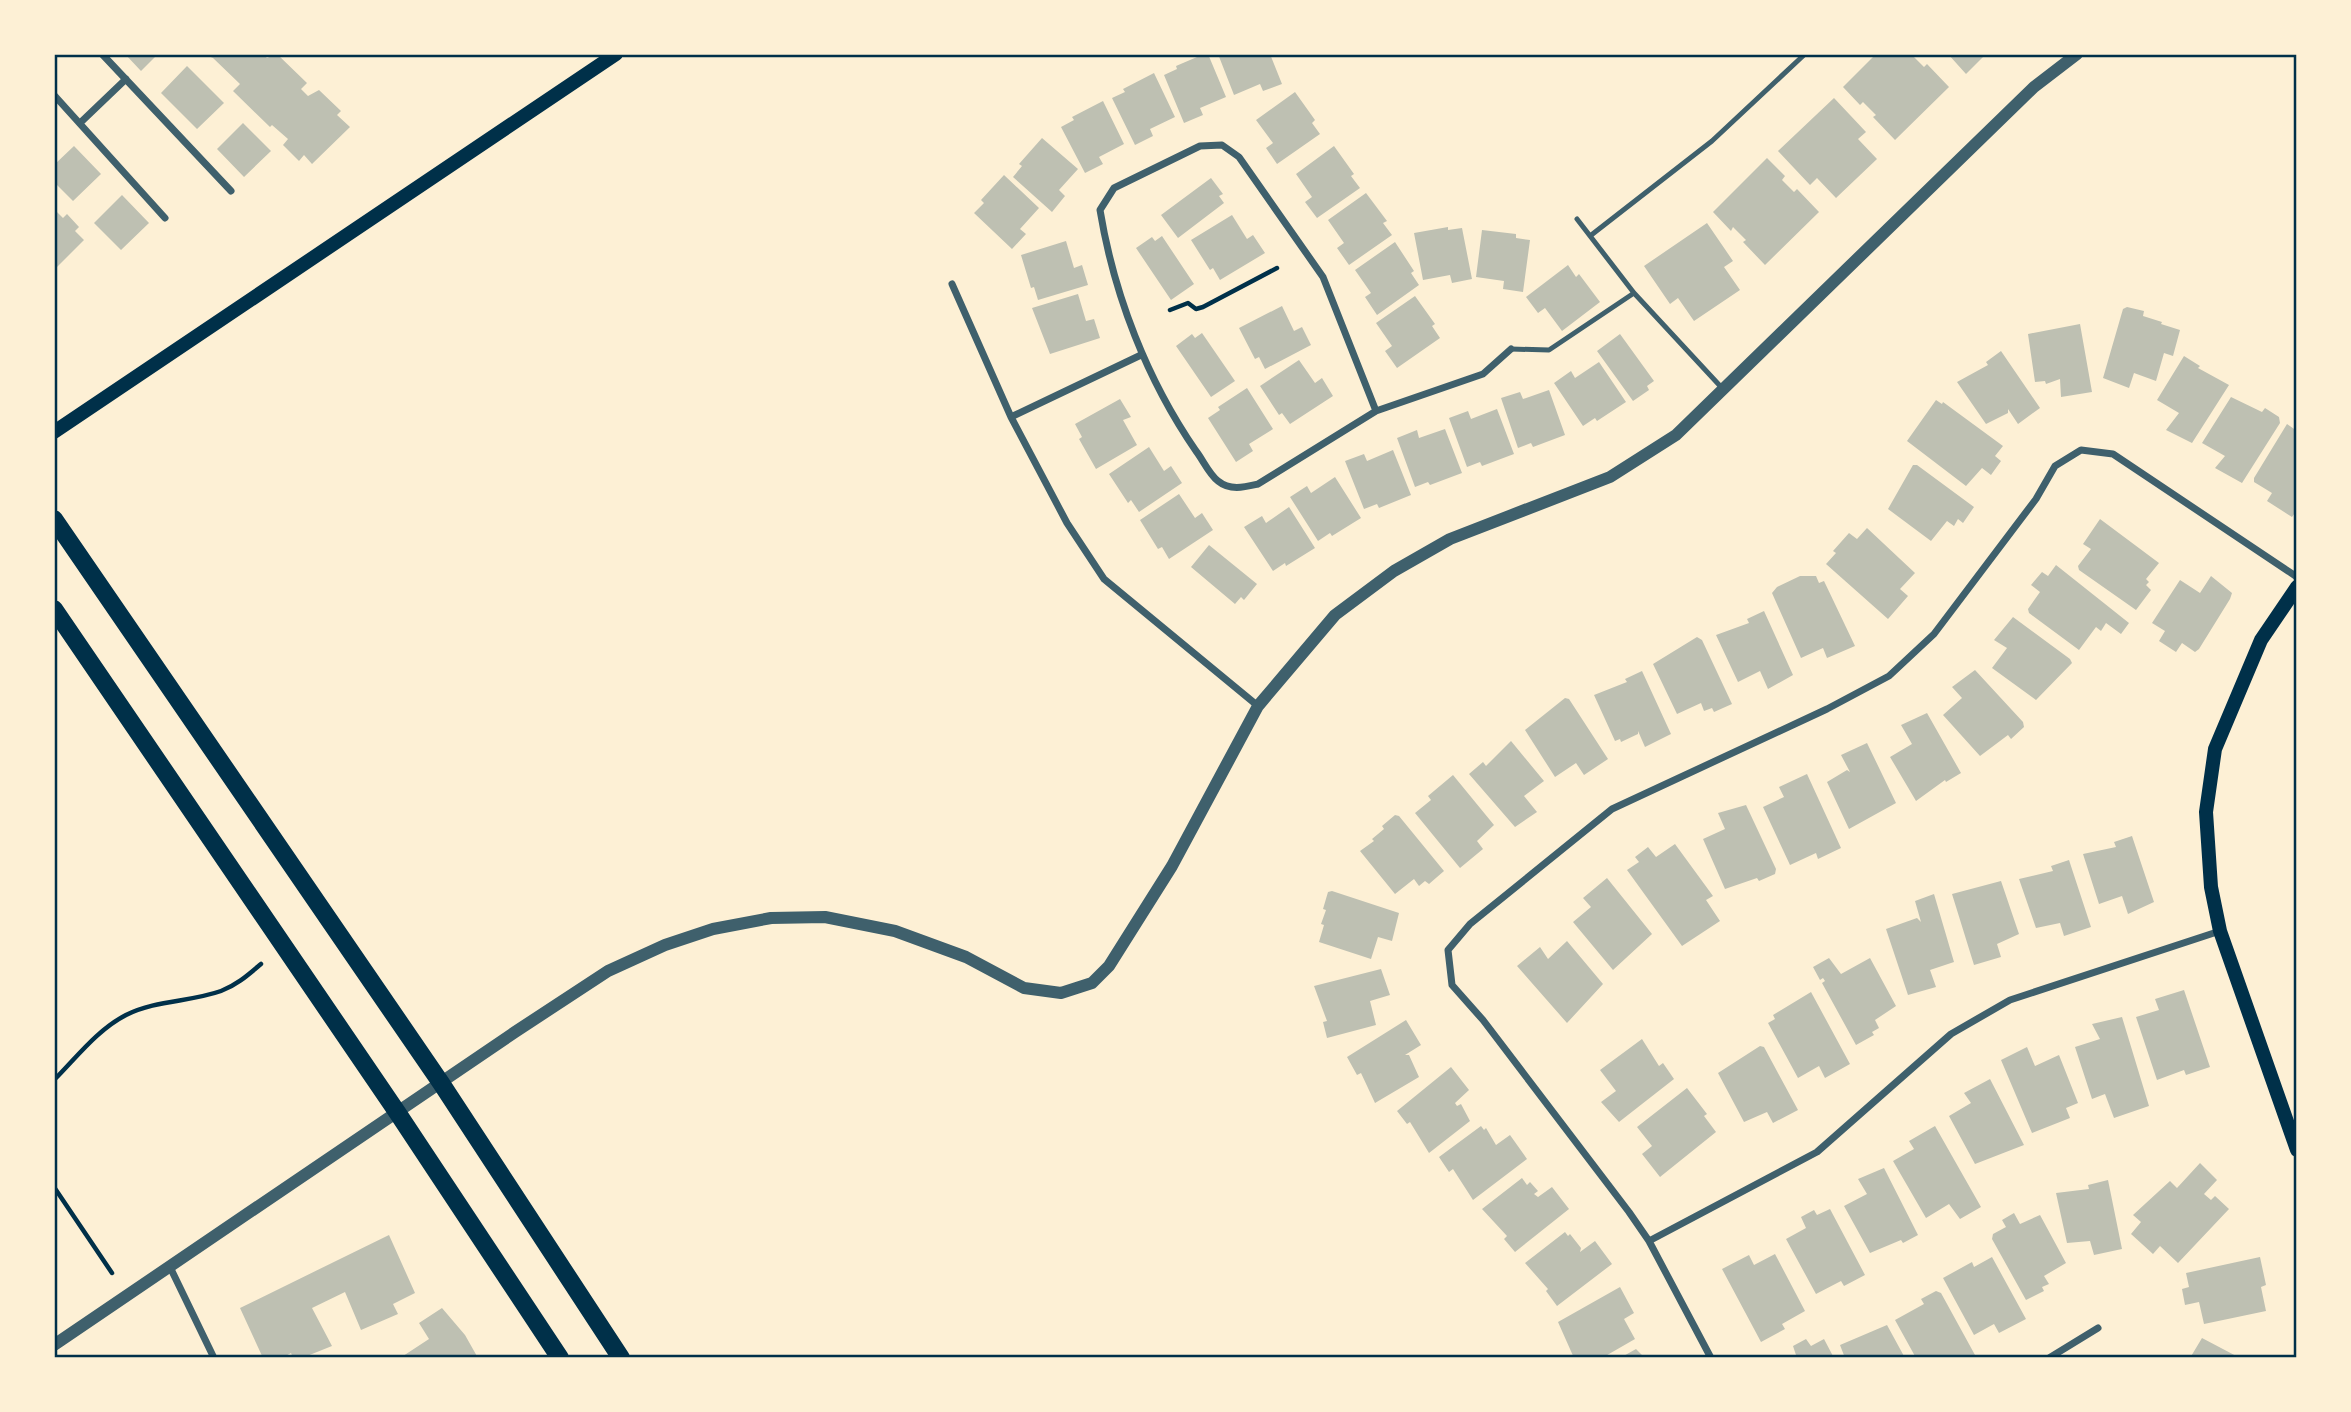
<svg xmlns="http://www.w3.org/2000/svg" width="2351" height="1412" font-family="Cabin,sans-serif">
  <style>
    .building { fill: #bec0b2 }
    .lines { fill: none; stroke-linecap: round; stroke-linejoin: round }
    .path { stroke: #003049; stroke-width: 4.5 }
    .service { stroke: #3f606c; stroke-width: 5 }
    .minor { stroke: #3f606c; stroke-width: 7 }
    .tertiary { stroke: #3f606c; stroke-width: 12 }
    .secondary { stroke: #003049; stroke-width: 14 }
    .primary { stroke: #003049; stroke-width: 18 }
    .neatline { fill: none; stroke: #003049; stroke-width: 2.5 }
  </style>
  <rect width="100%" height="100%" fill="#fdf0d5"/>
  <path class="building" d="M125,54H158L141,71Z
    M204,54H263L267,58L277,54L307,83L301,89L308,96L319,90L341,111L337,115L350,127L312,164L304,155L299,161L283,145L288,139L272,125L270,127L233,91L240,84L213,58Z
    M1204,54H1208L1226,97L1200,108L1203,115L1184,123L1164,75L1177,69L1176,66Z
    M1218,54H1270L1282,84L1263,91L1260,84L1234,95Z
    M1876,54H1911L1924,67L1927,64L1949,87L1895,140L1873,117L1876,115L1863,102L1860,105L1843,87Z
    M1948,54H1986L1966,74Z
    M187,66L224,103L197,129L161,93Z
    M1154,73L1175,117L1150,129L1153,136L1135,145L1112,98L1125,92L1123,89Z
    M1295,92L1315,120L1312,123L1320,134L1277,164L1266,148L1273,143L1256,120Z
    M1834,98L1866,132L1858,139L1877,159L1836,198L1817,178L1810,185L1778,151Z
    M1103,101L1124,144L1099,157L1103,164L1085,173L1061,127L1074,120L1072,117Z
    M243,123L271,151L244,177L217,149Z
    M1042,138L1078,169L1059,190L1065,196L1052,212L1013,177L1022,166L1019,164Z
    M74,146L101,174L73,201L54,182V165Z
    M1334,146L1354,174L1351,176L1360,188L1317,218L1305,202L1312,197L1296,174Z
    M1767,158L1785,176L1782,180L1794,192L1797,189L1819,212L1765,265L1743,242L1746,240L1733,227L1731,231L1713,212Z
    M1004,175L1039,208L1020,229L1026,234L1012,249L974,213L984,203L981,200Z
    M1211,178L1223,194L1219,196L1224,203L1178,238L1161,215Z
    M1366,193L1387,221L1383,223L1392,235L1349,265L1337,248L1344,243L1328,220Z
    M122,195L149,223L121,250L94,223Z
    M54,209L63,218L67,214L79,227L75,231L84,240L54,270Z
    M1232,215L1247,239L1253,235L1265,253L1220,280L1213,268L1210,270L1191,240Z
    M1707,223L1733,261L1724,267L1740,290L1694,321L1678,298L1670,304L1644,266Z
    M1448,227V230L1462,228L1472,279L1452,283L1450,275L1423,280L1414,233Z
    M1482,230L1516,234V238L1530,240L1523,292L1503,289L1504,281L1476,277Z
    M1162,236L1194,284L1171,300L1136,248L1152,237L1155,241Z
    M1066,241L1074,268L1082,265L1088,285L1038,300L1034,287L1031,288L1021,255Z
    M1395,242L1414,271L1411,273L1419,285L1377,315L1365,297L1371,293L1355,270Z
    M1568,265L1576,277L1579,274L1600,302L1562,331L1545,308L1538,313L1526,297Z
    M1078,294L1086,321L1094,319L1100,338L1050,354L1032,308Z
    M1415,296L1435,324L1432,326L1440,338L1397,368L1385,351L1392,346L1376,323Z
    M1282,306L1294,331L1302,327L1311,345L1265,369L1259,357L1255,359L1239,328Z
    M2127,307L2144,311L2143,316L2162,322L2161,324L2180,330L2173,356L2164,353L2156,381L2134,373L2129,388L2103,378L2123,309Z
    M2080,324L2092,392L2061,397L2060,379L2046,384L2045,381L2035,382L2028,334Z
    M1202,333L1235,381L1211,397L1176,346L1192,334L1195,338Z
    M1620,334L1654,381L1647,386L1649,390L1633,401L1597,351Z
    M2001,351L2040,408L2018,424L2008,409V413L1986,424L1957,382L1988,365L1986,362Z
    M2184,356L2200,366L2198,368L2229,385L2192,443L2166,430L2179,413L2157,400Z
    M1299,360L1315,383L1322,378L1333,396L1290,424L1282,413L1279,415L1260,386Z
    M1599,362L1626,402L1597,421L1595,418L1583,426L1554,383L1571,371L1575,378Z
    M1247,388L1273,429L1249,444L1253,451L1236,462L1208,418L1220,410L1218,407Z
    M1549,390L1565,435L1533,447L1531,443L1518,448L1501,398L1520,392L1523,399Z
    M2231,397L2262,412L2265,408L2279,417L2280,423L2242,483L2215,468L2225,456L2202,443Z
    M1120,399L1131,417L1123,420L1137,445L1096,469L1079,439L1082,437L1075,424Z
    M1936,400L1942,404L1943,402L2003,446L1995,456L2001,461L1991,475L1982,468L1966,486L1907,441Z
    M1497,409L1514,454L1482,466L1480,462L1467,467L1449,418L1468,411L1471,419Z
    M2287,424L2297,431V510L2292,517L2267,501L2272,493L2254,482V478Z
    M1445,429L1462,473L1430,485L1428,482L1415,487L1397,438L1417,430L1419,438Z
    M1149,447L1164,471L1171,466L1182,483L1139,512L1131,500L1128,503L1109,474Z
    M1393,450L1411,495L1379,508L1377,504L1364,509L1345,461L1364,454L1367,461Z
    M1913,465H1917L1974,507L1963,523L1958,519L1954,526L1947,521L1931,541L1888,509Z
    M1335,477L1361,518L1332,536L1330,533L1318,541L1290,497L1307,486L1311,493Z
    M1179,494L1195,518L1202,513L1213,530L1169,559L1162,547L1158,549L1140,520Z
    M1289,507L1315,548L1286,566L1285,563L1273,571L1244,527L1262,516L1266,523Z
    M2100,519L2159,563L2146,579L2149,582L2146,585L2151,590L2136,610L2079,570L2078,566L2091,549L2083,544Z
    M1867,528L1915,573L1900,589L1908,596L1888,619L1826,564L1836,553L1833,551L1849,533L1857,539Z
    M1209,545L1257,584L1244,600L1241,597L1235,604L1191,567Z
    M2056,565L2129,623L2121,634L2106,623L2101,631L2096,627L2079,650L2029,613L2028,609L2040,592L2031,585L2042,572L2048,576Z
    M1800,576H1816L1819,583L1824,581L1855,646L1827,658L1823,648L1801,658L1772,593L1777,587Z
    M2211,576L2232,593L2230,599L2199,649L2195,652L2182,643L2176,652L2159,641L2165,631L2152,623L2180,580L2200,593Z
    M1764,611L1793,675L1768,689L1760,671L1738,682L1716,635L1749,623L1747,619Z
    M2013,617L2070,659L2072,663L2036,700L1992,668L2007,648L1994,640Z
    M1697,637L1702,640L1732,704L1714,712L1712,708L1704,711L1701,703L1677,714L1653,664Z
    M1975,670L2023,722L2024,727L2011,739L2008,735L1980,756L1943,715L1962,698L1952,687Z
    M1642,671L1671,734L1645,747L1638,731V734L1621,742L1620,739L1615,741L1594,695L1627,682L1625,679Z
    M1565,698L1569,699L1608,759L1584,775L1576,763L1555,777L1525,730Z
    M1927,713L1961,773L1946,782L1945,780L1916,801L1890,757L1912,744L1901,725Z
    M1511,741L1544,781L1524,796L1537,812L1515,827L1469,774L1483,762L1486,766Z
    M1867,743L1896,803L1849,829L1827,782L1847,770L1850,772L1841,755Z
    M1807,774L1841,848L1818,859L1816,853L1790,865L1763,807L1784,797L1779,787Z
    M1453,775L1494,825L1477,841L1483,849L1460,868L1415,813L1431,800L1428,796Z
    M1746,805L1776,869L1775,874L1759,881L1757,878L1725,889L1703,839L1725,829L1718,813Z
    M1395,815L1399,816L1444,871L1429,884L1425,881L1419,886L1414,879L1395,894L1360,851L1374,841L1372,839L1384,829L1382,826Z
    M2132,836L2154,902L2128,914L2122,896L2099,904L2083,854L2116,847L2114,842Z
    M1675,844L1713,896L1706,900L1720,921L1682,946L1627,870L1639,862L1635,857L1648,847L1656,857Z
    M2069,860L2091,927L2064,936L2060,923L2036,928L2019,879L2053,871L2051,866Z
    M1607,878L1652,934L1613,970L1573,922L1591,907L1583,898Z
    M2001,881L2019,934L1997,944L2001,957L1974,965L1952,894Z
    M1332,891L1399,913L1392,941L1378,937L1371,959L1319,942L1324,925L1321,924L1326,910L1323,909L1328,892Z
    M1934,894L1954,962L1930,970L1936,987L1908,995L1886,929L1917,918L1921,922L1915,901Z
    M1567,941L1603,984L1567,1023L1517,966L1540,947L1548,959Z
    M1829,958L1841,974L1870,958L1896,1006L1875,1020L1879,1028L1872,1032L1874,1035L1856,1045L1822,983L1825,981L1823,978L1820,980L1813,967Z
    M1381,969L1390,995L1370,1001L1376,1025L1327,1038L1323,1022L1327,1021L1314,986Z
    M2184,990L2210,1067L2186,1075L2184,1070L2157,1080L2136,1017L2159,1010L2155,999Z
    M1811,992L1850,1064L1825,1078L1819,1066L1798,1078L1768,1023L1775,1019L1773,1015Z
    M2122,1017L2149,1106L2114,1118L2105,1094L2092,1099L2075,1047L2100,1039L2092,1024Z
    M1406,1020L1421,1045L1405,1055H1409L1419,1077L1375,1103L1361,1073L1357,1075L1347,1057Z
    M1642,1039L1659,1066L1663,1063L1674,1079L1619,1122L1601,1102L1616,1091L1600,1070Z
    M1760,1046L1764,1047L1798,1110L1773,1123L1767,1112L1744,1122L1718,1073Z
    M2027,1047L2035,1066L2059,1055L2078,1103L2066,1108L2070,1118L2032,1133L2001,1060Z
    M1451,1067L1469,1090L1455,1103L1457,1106L1461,1104L1470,1121L1429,1153L1410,1122L1407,1124L1397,1111Z
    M1990,1079L2024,1145L1975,1164L1949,1116L1971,1103L1964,1093Z
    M1687,1088L1707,1114L1704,1116L1716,1132L1660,1177L1642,1154L1652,1146L1637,1127Z
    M1481,1126L1484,1130L1486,1128L1496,1145L1510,1135L1527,1159L1473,1200L1453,1169L1449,1172L1439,1157Z
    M1935,1126L1981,1207L1960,1219L1949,1204L1926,1218L1893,1161L1914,1149L1909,1141Z
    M2200,1163L2217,1180L2204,1194L2211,1200L2215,1196L2229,1209L2178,1263L2160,1246L2153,1254L2131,1234L2141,1222L2133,1215L2170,1181L2177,1188Z
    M1884,1168L1918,1235L1903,1243L1901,1240L1870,1253L1844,1206L1867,1194L1858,1179Z
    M1522,1178L1527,1185L1530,1182L1538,1191L1534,1194L1538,1197L1552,1187L1569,1209L1515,1252L1504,1239L1507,1236L1482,1209Z
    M2108,1180L2122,1249L2094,1255L2090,1241L2067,1243L2056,1193L2089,1189L2088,1185Z
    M1830,1209L1865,1275L1844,1286L1841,1281L1816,1294L1786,1239L1806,1228L1801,1217L1814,1210L1817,1215Z
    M2014,1213L2020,1224L2040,1215L2066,1263L2044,1276L2049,1284L2042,1287L2044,1291L2026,1300L1992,1239L1993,1234L2006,1227L2002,1220Z
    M1565,1232L1568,1236L1570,1234L1581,1248L1580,1252L1595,1241L1612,1264L1557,1306L1546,1291L1548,1289L1525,1263Z
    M389,1235L415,1293L393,1304L398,1314L361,1330L345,1292L312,1308L332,1346L302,1358H293L291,1353L282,1358H263L240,1308Z
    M1775,1254L1805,1311L1782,1324L1785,1329L1761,1342L1722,1269L1749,1255L1754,1265Z
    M1992,1257L2026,1319L1999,1333L1994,1324L1974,1335L1943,1278L1972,1262L1974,1267Z
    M2260,1257L2266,1285L2261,1287L2266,1311L2204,1324L2199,1302L2185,1305L2182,1289L2189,1287L2186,1273Z
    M1620,1287L1634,1313L1624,1319L1635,1339L1602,1358H1574L1558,1322Z
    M1936,1291L1941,1293L1975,1355L1969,1358H1916L1895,1320L1924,1304L1921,1299Z
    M442,1308L465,1335L478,1358H400L429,1339L419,1323Z
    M1887,1325L1905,1358H1845L1840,1345Z
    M2202,1338L2240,1358H2190Z
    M1806,1339L1811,1346L1824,1339L1834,1358H1797L1793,1346Z
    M1636,1349L1645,1358H1620Z"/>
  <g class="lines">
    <path class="path" d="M1170,310L1188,303L1196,309L1203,307L1277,268
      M54,1080C77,1057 97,1030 126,1015C156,1000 190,1002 221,991C237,985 248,975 261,964
      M54,1187L112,1273"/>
    <path class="service" d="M1577,219L1634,293L1722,388
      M1590,236L1712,141L1805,54
      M1511,349L1549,350L1634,293"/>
    <path class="minor" d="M102,54L231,191
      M54,95L165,218
      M80,123L126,79
      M952,284L1011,417L1067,523L1104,579L1258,706
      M1376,411L1323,277L1239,157L1222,145L1200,146L1114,188L1100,210C1114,295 1147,380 1196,451C1203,460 1209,474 1218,481C1230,491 1245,487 1258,484L1376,411L1483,374L1511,349
      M1011,417L1141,355
      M1649,1241L1817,1152L1951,1034L2010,1000L2220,931
      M170,1267L214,1358
      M1711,1358L1649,1241L1629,1212L1483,1020L1452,985L1448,950L1470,924L1612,809L1827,709L1889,676L1934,634L2036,499L2055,466L2081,450L2113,454L2297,577
      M2049,1358L2098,1328"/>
    <path class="tertiary" d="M54,1345L515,1032L608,971L665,945L713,929L771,918L825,917L895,931L966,957L1024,988L1061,993L1092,983L1109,966L1172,866L1258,706L1335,615L1394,571L1450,539L1610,477L1676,435L2034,87L2077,54"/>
    <path class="secondary" d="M54,432L616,54
      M2297,587L2261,640L2215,749L2206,812L2211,887L2220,931L2297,1150"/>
    <path class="primary" d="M54,519L441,1083L621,1358
      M54,609L397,1112L560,1358"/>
  </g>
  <rect width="2351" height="1412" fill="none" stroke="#fdf0d5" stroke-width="112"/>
  <rect x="56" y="56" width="2239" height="1300" class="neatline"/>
</svg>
